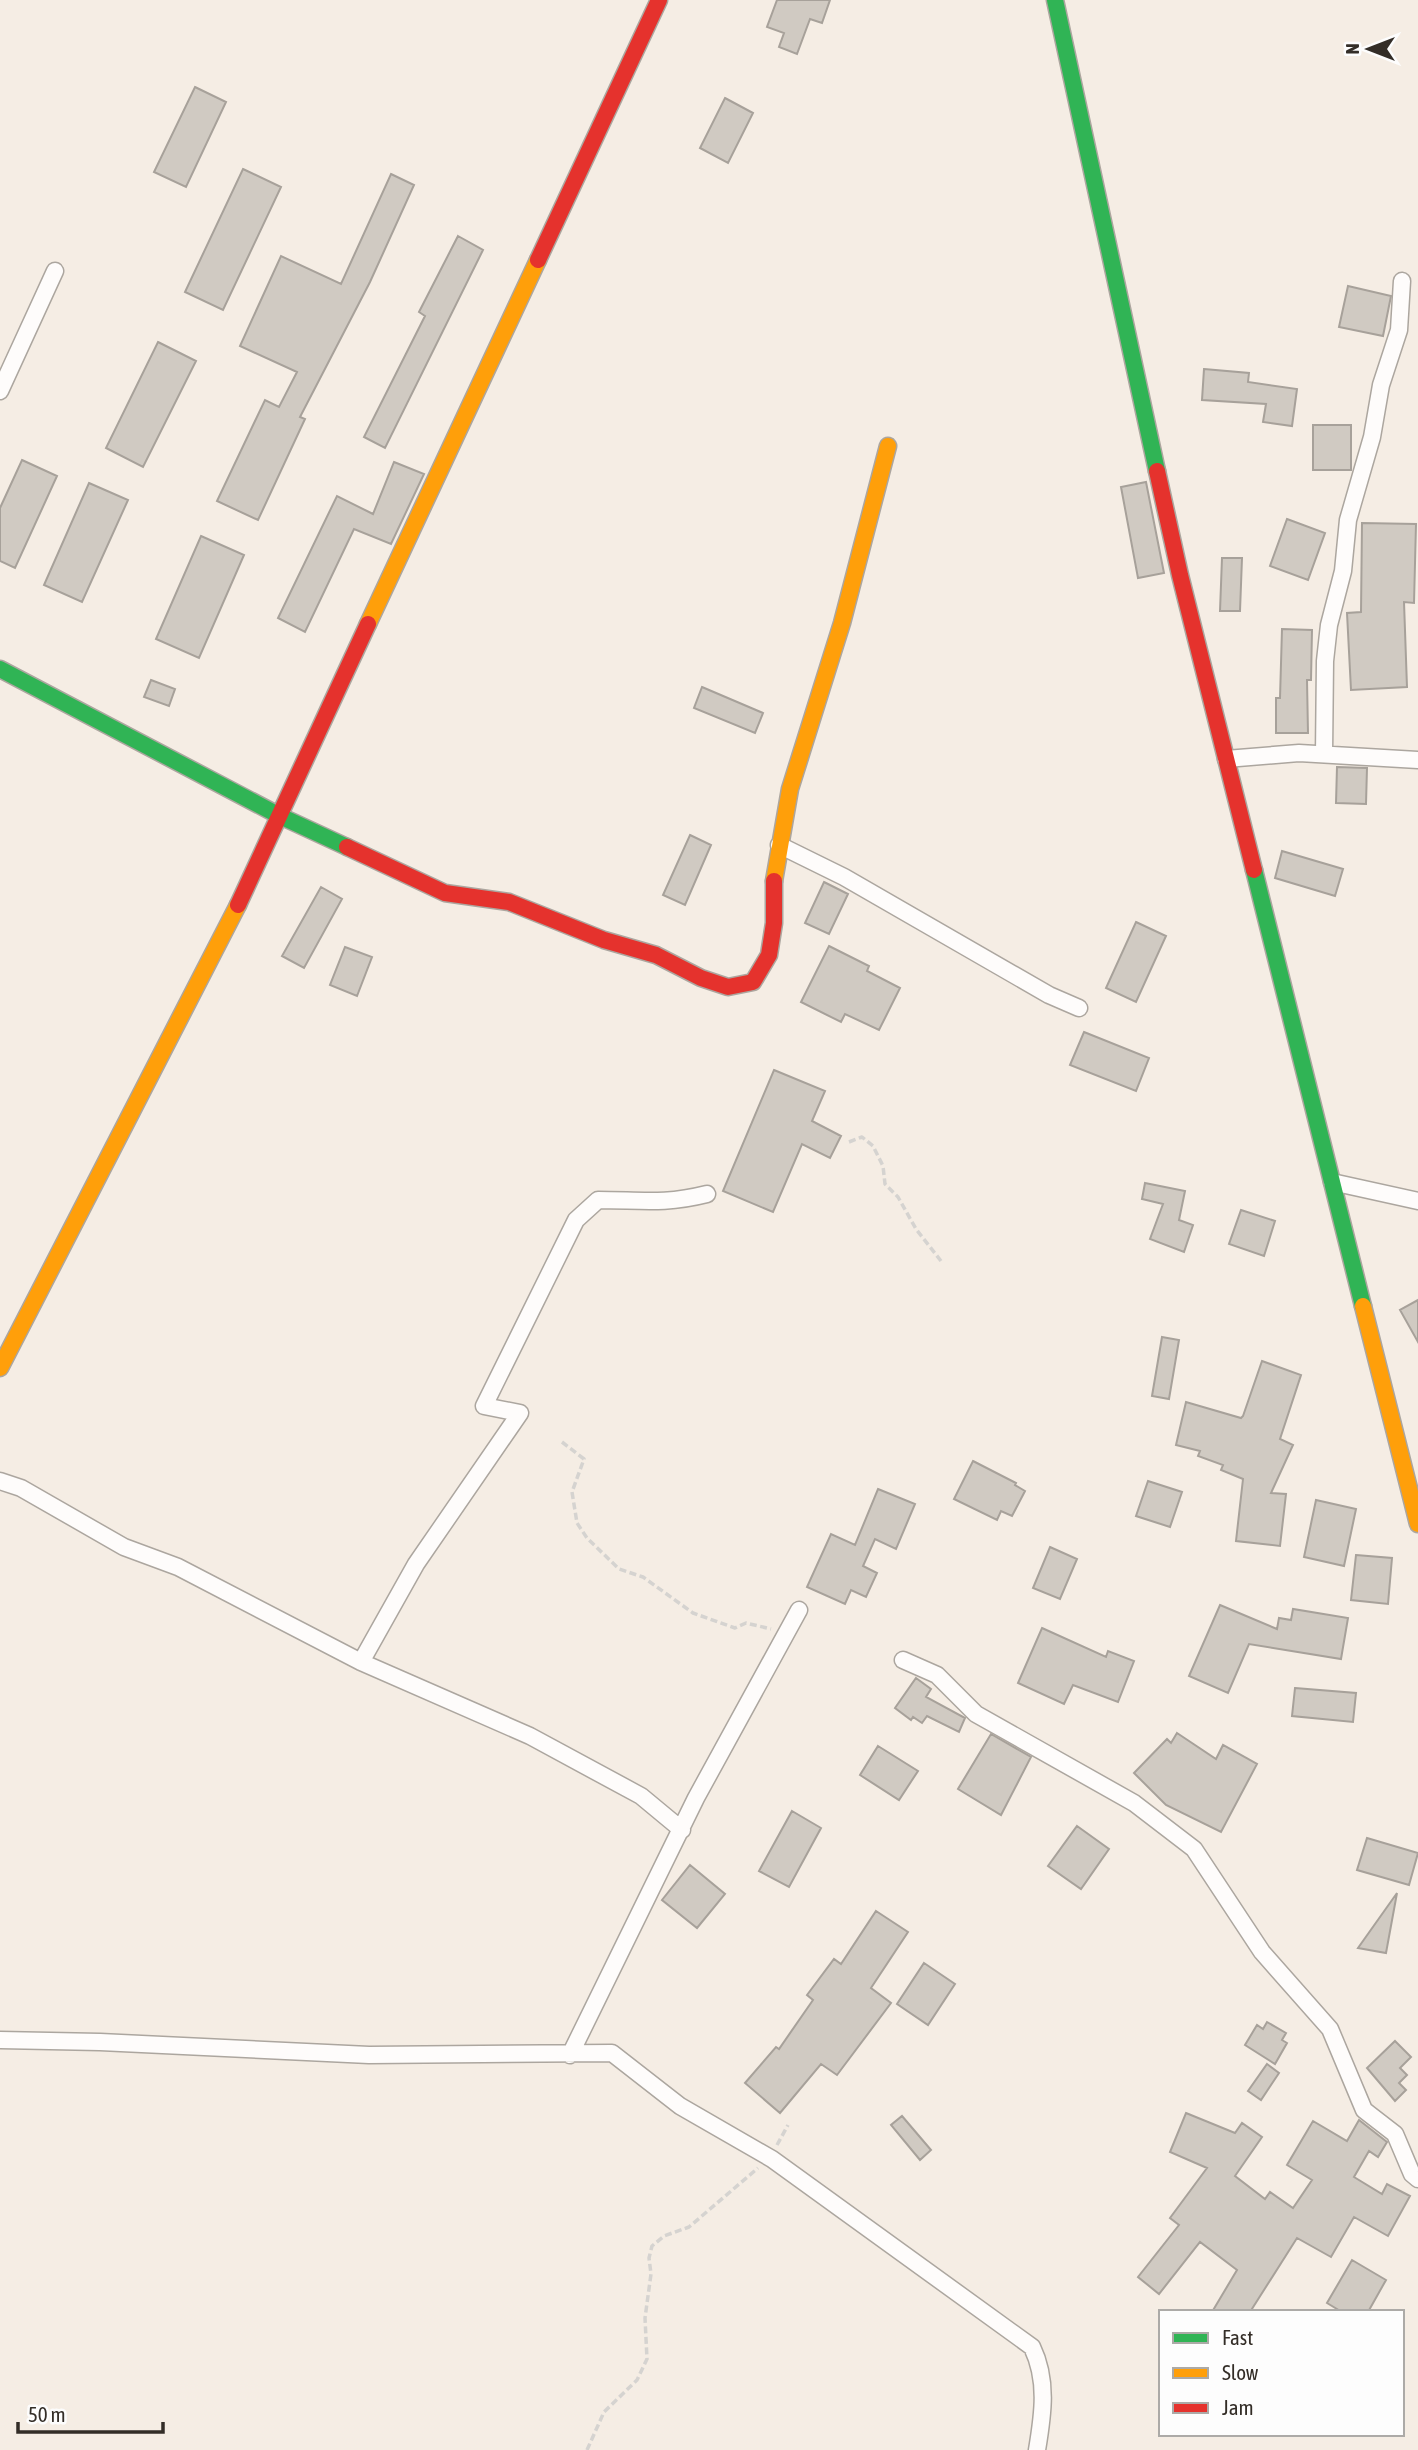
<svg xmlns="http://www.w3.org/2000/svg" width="1418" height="2450" font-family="'Asap Condensed',sans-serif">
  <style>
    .building { fill: #d0cac2; stroke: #a7a19a; stroke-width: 2 }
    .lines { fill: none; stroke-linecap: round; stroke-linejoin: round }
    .street-casing { stroke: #aca69f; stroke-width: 19 }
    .fast-casing { stroke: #aca69f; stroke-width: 19 }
    .slow-casing { stroke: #aca69f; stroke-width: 19 }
    .jam-casing { stroke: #aca69f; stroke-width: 19 }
    .path { stroke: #d5d3d0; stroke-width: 3.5; stroke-dasharray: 7 3.5; stroke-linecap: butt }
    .street { stroke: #fefcfb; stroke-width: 16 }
    .fast { stroke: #30b455; stroke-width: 16 }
    .slow { stroke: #ff9f0a; stroke-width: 16 }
    .jam { stroke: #e5322d; stroke-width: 16 }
  </style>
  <rect width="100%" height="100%" fill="#f5ede4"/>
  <path class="building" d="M777,0H830L822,23L810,19L797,54L779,47L784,33L767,27Z
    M195,87L226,102L186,187L154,172Z
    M725,98L753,113L728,163L700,148Z
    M243,169L281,187L223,310L185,292Z
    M391,174L414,185L370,282L300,417L305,419L258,520L217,501L265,400L279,407L297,372L240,346L281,256L341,284Z
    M458,236L483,250L385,448L364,437L425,316L419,312Z
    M1348,286L1391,296L1383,336L1339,327Z
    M158,342L196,361L143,467L106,448Z
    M1204,369L1249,373L1248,382L1297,389L1292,426L1263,422L1266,404L1202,400Z
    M1313,425H1351V470H1313Z
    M22,460L57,476L15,568L0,561V508Z
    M394,462L424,474L391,544L354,529L305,632L278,618L337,496L373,514Z
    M1146,482L1164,573L1138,578L1121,487Z
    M89,483L128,500L82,602L44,585Z
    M1287,519L1325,533L1308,580L1270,566Z
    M1362,523L1416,524L1414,603L1404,602L1407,687L1351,690L1347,613L1361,612Z
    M201,536L244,555L199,658L156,639Z
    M1222,558H1242L1240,611H1220Z
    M1282,629L1312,630L1311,680H1307L1308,733H1276V698H1280Z
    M151,680L175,689L169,706L144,697Z
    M702,687L763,713L755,733L694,708Z
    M1337,767L1367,768L1366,804L1336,803Z
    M690,835L711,845L685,905L663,895Z
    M1282,851L1343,869L1335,896L1275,878Z
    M824,882L848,894L829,934L805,923Z
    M321,887L342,899L304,968L282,956Z
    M1136,922L1166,936L1136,1002L1106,988Z
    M829,946L869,966L867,971L900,988L879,1030L845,1014L841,1022L801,1002Z
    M345,947L372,957L357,996L330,985Z
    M1084,1032L1149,1058L1136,1091L1070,1065Z
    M774,1070L825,1091L812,1121L841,1136L830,1158L802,1144L773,1212L723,1191Z
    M1145,1183L1185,1191L1179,1220L1193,1225L1184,1252L1150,1239L1163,1204L1142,1199Z
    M1241,1210L1275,1221L1264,1256L1229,1244Z
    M1418,1300V1342L1400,1310Z
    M1162,1337L1179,1340L1169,1399L1152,1396Z
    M1262,1361L1301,1375L1280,1439L1293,1445L1271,1493L1286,1494L1280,1546L1236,1541L1243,1479L1221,1470L1223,1465L1198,1456L1200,1451L1176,1445L1186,1402L1241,1418L1243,1416Z
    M973,1461L1016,1483L1015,1485L1025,1491L1012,1516L1001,1511L997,1520L954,1499Z
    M1148,1481L1182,1492L1170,1527L1136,1516Z
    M878,1489L915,1504L896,1549L875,1539L863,1566L877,1573L866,1597L851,1590L845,1604L807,1587L831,1534L855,1545Z
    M1316,1500L1356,1509L1344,1566L1304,1557Z
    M1050,1547L1077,1559L1060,1599L1033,1588Z
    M1356,1555L1392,1558L1388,1604L1351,1600Z
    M1220,1605L1277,1629L1279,1618L1291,1620L1293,1609L1348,1618L1341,1659L1249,1644L1228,1693L1189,1676Z
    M1042,1628L1106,1657L1108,1651L1134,1661L1118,1702L1073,1685L1064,1704L1018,1683Z
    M916,1678L931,1689L926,1697L965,1718L959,1732L927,1716L922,1723L913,1717L911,1720L895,1708Z
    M1295,1688L1356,1693L1353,1722L1292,1716Z
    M1177,1733L1216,1759L1223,1745L1257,1764L1221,1832L1166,1805L1134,1773L1167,1739L1171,1743Z
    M991,1734L1031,1757L1001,1815L958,1789Z
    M878,1746L918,1771L899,1800L860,1775Z
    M792,1811L821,1828L789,1887L759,1871Z
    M1077,1826L1109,1849L1081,1889L1048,1866Z
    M1367,1838L1418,1853L1409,1885L1357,1870Z
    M690,1865L725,1894L697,1928L662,1900Z
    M1397,1893L1386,1953L1358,1948Z
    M876,1911L908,1932L871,1988L891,2003L837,2075L821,2064L780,2113L745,2083L776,2047L779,2049L813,2000L807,1995L834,1959L841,1964Z
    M924,1963L955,1984L928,2025L897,2004Z
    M1267,2022L1286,2033L1282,2040L1287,2043L1275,2064L1245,2045L1257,2025L1263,2029Z
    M1395,2041L1411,2057L1400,2068L1407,2075L1399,2083L1406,2090L1395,2101L1367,2068Z
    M1267,2064L1279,2073L1261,2100L1248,2091Z
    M1186,2113L1235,2133L1242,2123L1262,2137L1235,2176L1265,2199L1270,2192L1293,2208L1312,2180L1287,2165L1313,2121L1347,2141L1359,2120L1387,2142L1378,2157L1369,2151L1354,2177L1382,2194L1387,2184L1410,2196L1388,2236L1354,2217L1331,2257L1297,2238L1250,2312H1212L1237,2270L1200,2242L1159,2294L1138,2277L1179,2225L1170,2218L1207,2168L1170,2152Z
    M902,2116L931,2150L920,2160L891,2125Z
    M1352,2260L1386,2280L1368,2312H1342L1327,2303Z"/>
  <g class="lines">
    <g class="street-casing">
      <path id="street" d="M0,391L55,271
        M1324,754L1325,661L1329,625L1343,571L1348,520L1372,437L1381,385L1399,330L1402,281
        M1226,759L1299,753L1418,760
        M779,845L844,877L1049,995L1079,1008
        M1332,1182L1418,1201
        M0,1481L21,1488L124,1547L178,1567L361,1662L530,1736L641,1796L682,1830
        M903,1660L937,1675L976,1714L1134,1803L1194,1849L1262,1952L1330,2029L1364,2110L1395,2134L1412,2174L1418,2179
        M361,1662L416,1564L520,1413L484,1406L576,1220L598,1200C640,1200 663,1205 707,1194
        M0,2040L100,2042L369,2055L612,2053L680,2106L772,2159L1032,2347C1048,2380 1043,2414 1037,2450
        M570,2055L696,1798L799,1610"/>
    </g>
    <g class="fast-casing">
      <path id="fast" d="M1055,0L1157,471
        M0,669L280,816L347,847
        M1254,870L1363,1306"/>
    </g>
    <g class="slow-casing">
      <path id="slow" d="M368,624L538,260
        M774,881L790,789L842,623L888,446
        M1363,1306L1418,1524
        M0,1368L238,905"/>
    </g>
    <g class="jam-casing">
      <path id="jam" d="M538,260L659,0
        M1157,471L1180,575L1254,870
        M347,847L445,893L509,902L604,940L656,955L701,978L728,987L753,982L769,955L774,923V881
        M238,905L368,624"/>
    </g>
    <path class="path" d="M849,1142L862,1137L873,1146L883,1166L885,1184L898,1197L916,1229L941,1261
      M562,1442L584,1459L572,1492L577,1523L587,1538L619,1569L643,1577L693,1613L735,1628L746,1623L771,1629
      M777,2145L788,2125
      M587,2450L604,2412L637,2380L647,2359L645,2318L651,2274L649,2258L652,2246L664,2236L689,2227L758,2168"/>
    <use href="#street" class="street"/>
    <use href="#fast" class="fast"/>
    <use href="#slow" class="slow"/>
    <use href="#jam" class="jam"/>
  </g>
  <rect x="1159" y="2310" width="245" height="126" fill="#fdfdfd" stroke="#acaaa7" stroke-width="2"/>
  <rect x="1173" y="2333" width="35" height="10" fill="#30b455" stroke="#acaaa7" stroke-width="2"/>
  <text x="1222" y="2345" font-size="21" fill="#332d27">Fast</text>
  <rect x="1173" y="2368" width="35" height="10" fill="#ff9f0a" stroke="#acaaa7" stroke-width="2"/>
  <text x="1222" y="2380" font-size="21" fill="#332d27">Slow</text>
  <rect x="1173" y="2403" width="35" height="10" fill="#e5322d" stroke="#acaaa7" stroke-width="2"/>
  <text x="1222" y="2415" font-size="21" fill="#332d27">Jam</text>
  <g transform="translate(1369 49) rotate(270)" stroke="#fdfdfd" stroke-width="5" paint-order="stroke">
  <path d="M0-5L12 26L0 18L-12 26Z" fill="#332d27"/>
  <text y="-10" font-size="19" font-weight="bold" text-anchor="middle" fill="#332d27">N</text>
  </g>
  <path d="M18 2422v10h145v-10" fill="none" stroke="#332d27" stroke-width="3.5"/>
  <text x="28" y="2422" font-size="21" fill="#332d27" stroke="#fdfdfd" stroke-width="5" paint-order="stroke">50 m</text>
</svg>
